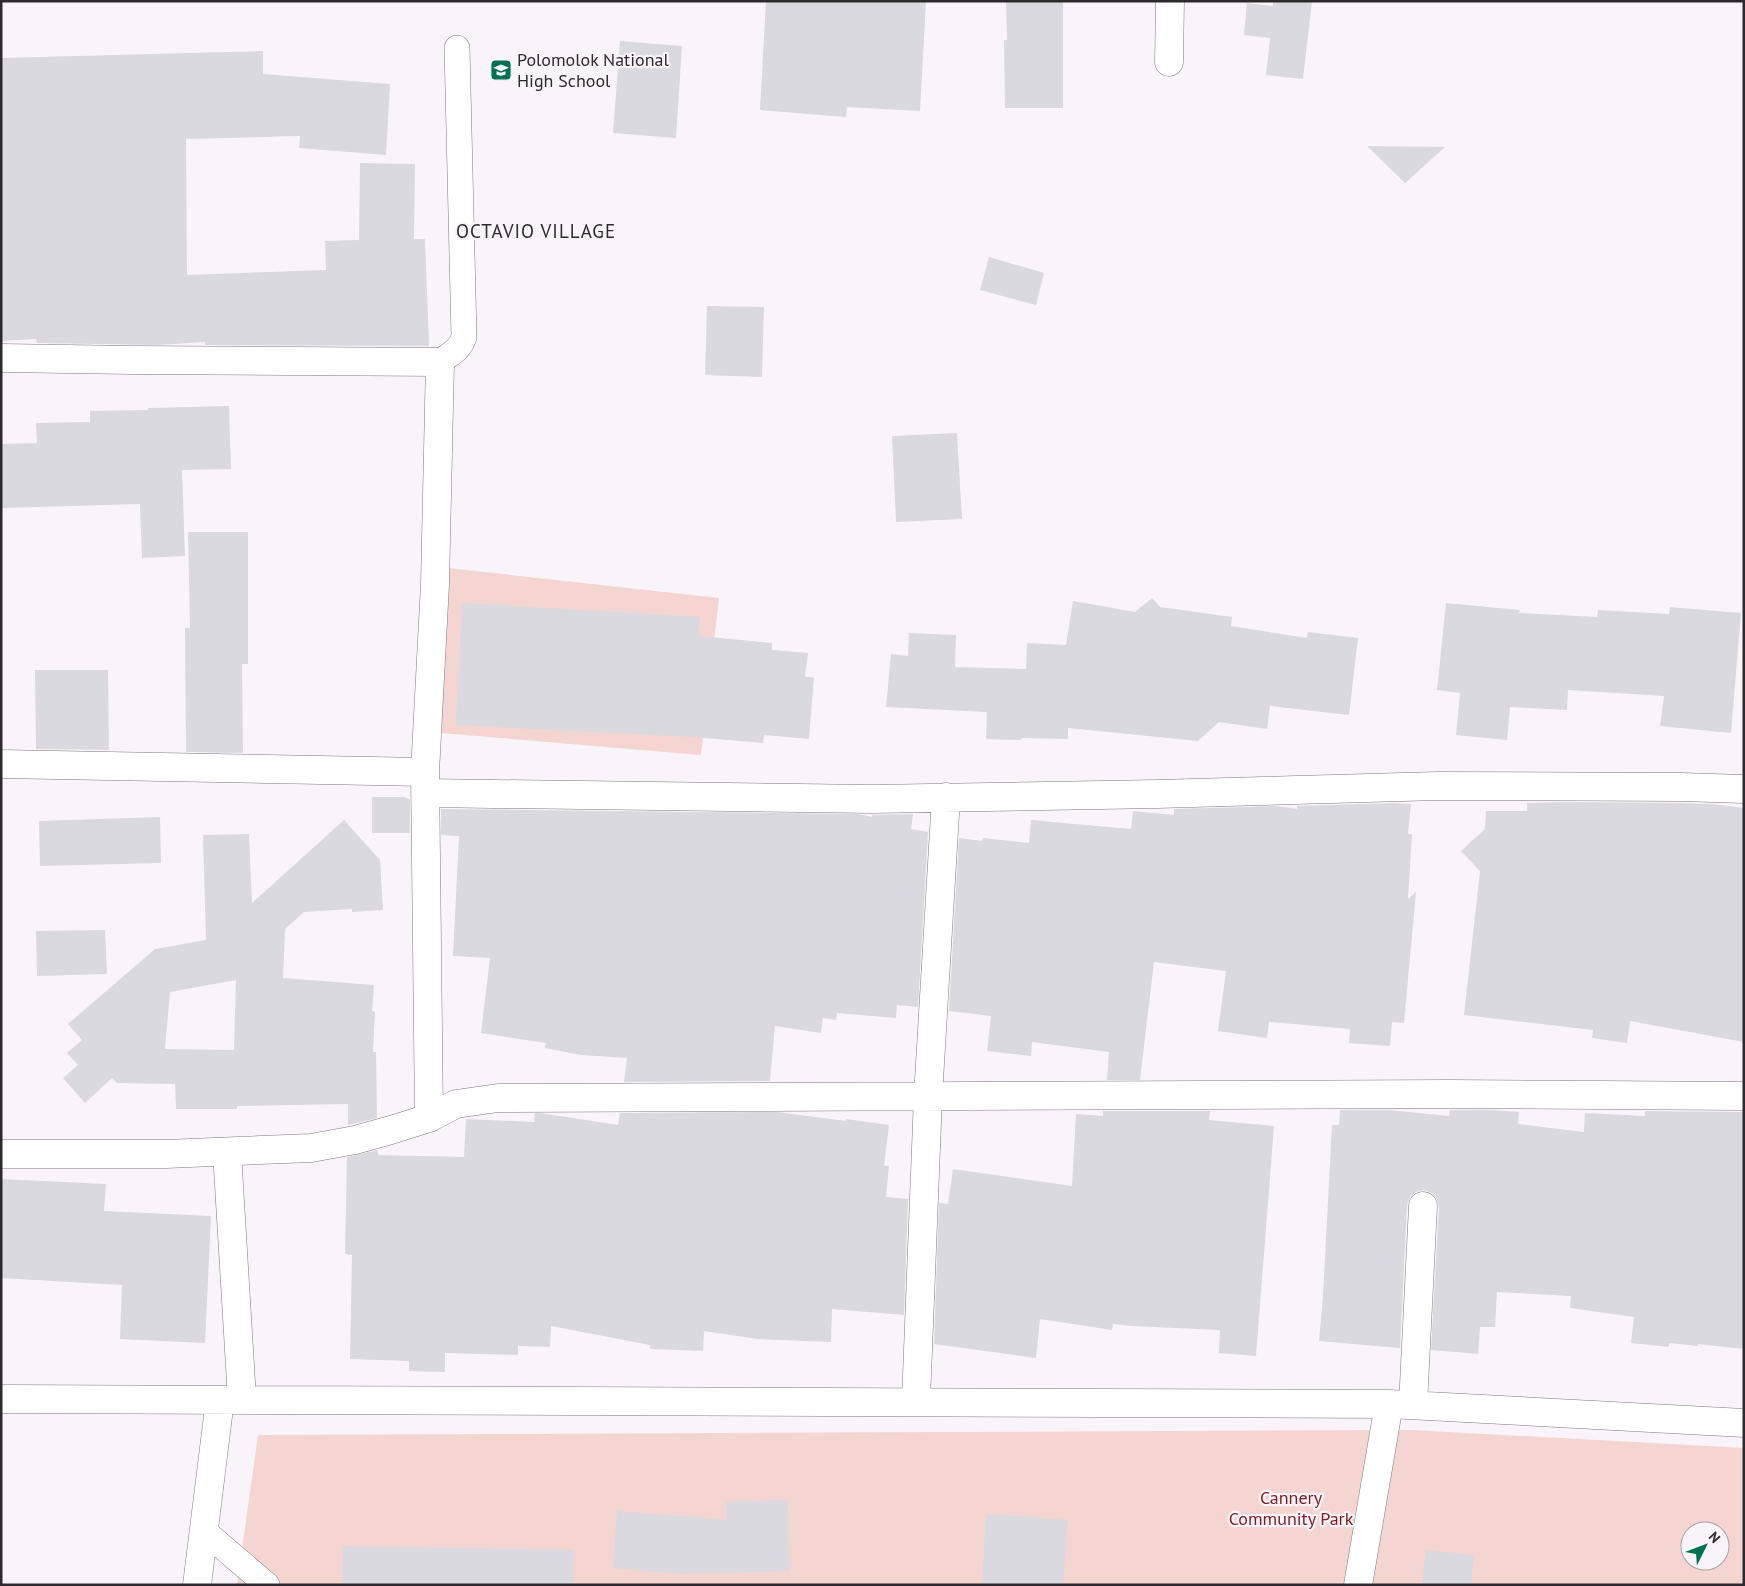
<svg xmlns="http://www.w3.org/2000/svg" width="1745" height="1586" font-family="'PT Sans',sans-serif">
  <style>
    .green { fill: #f4d5d2; fill-rule: evenodd }
    .building { fill: #d9d9df; fill-rule: evenodd }
    .lines { fill: none; stroke-linecap: round; stroke-linejoin: round }
    .service-casing { stroke: #7d797e; stroke-width: 26 }
    .minor-casing { stroke: #7d797e; stroke-width: 29 }
    .service { stroke: #fff; stroke-width: 25 }
    .minor { stroke: #fff; stroke-width: 28 }
    .labels { text-anchor: middle; stroke-width: 4.5; stroke-linejoin: round; paint-order: stroke }
    .poi-label { font-size: 18px; fill: #2c2a2c; stroke: #f9f4fa; text-anchor: start }
    .park-label { font-size: 18px; fill: #7e1a21; stroke: #f9f4fa }
    .neighbourhood-label { font-size: 19px; letter-spacing: 1px; fill: #2c2a2c; stroke: #f9f4fa }
  </style>
  <rect width="100%" height="100%" fill="#f9f4fa"/>
  <path class="green" d="M439,567L719,598L701,755L429,732Z
    M1411,1430L1744,1448V1585H237L258,1435ZM1690,1531H1720V1561H1690Z"/>
  <path class="building" d="M766,1H926L920,111L847,107L846,117L760,110Z
    M1006,1H1063V108H1005L1004,40H1007Z
    M1273,1H1312L1303,79L1266,75L1270,38L1244,35L1247,3L1273,6Z
    M620,41L682,46L676,138L613,133Z
    M263,51V74L390,84L386,155L299,148L300,136L186,139L187,275L326,270L325,241L359,240L360,163L415,164L414,239H425L429,346L205,345V342L157,345L37,343L36,339L1,341V58Z
    M1367,146L1445,147L1405,183Z
    M989,257L1044,273L1036,305L980,290Z
    M707,306L764,307L762,377L705,375Z
    M229,406L231,469L182,470L185,556L142,558L140,504L1,508V444L37,443L36,423L90,422V411L148,410V408Z
    M957,433L962,519L896,522L892,436Z
    M188,532H248V664H242L243,753L186,752L185,628H190Z
    M1152,598L1160,607L1232,617L1231,626L1307,638L1308,632L1358,638L1349,715L1270,706L1267,729L1219,722L1198,741L1068,728V739L1022,738L1021,740L986,739L987,712L886,707L891,654L908,656L909,633L956,635L955,667L1026,669L1027,643L1066,645L1073,601L1135,612Z
    M462,603L700,617L699,636L772,643V650L808,653L805,677H814L809,739L764,735L763,743L693,737L456,725Z
    M1446,603L1520,610L1519,613L1597,617L1598,610L1669,614L1670,607L1741,613L1731,733L1660,726L1664,696L1568,690L1567,710L1510,707L1507,740L1456,735L1460,693L1437,690Z
    M35,670H108L109,750L36,749Z
    M372,797H405V798L410,799V833H372Z
    M1565,802L1681,803L1712,804L1744,808V1042L1630,1021L1627,1043L1592,1038L1593,1030L1464,1015L1480,871L1461,851L1485,829L1486,811H1527V803Z
    M1395,803L1411,804L1408,834H1412L1408,899L1416,892L1404,1023L1392,1022L1390,1046L1349,1043L1350,1029L1269,1022L1267,1038L1218,1031L1226,971L1154,962L1140,1080H1107L1109,1052L1032,1042L1031,1056L987,1051L991,1016L949,1011L959,838L982,841L983,838L1029,843L1031,820L1131,829L1133,811L1174,815V809L1277,806L1297,809V806Z
    M441,809L858,814L872,817V815L913,814L911,829L928,832L918,1007L897,1005L896,1018L837,1013L836,1020L823,1018L821,1033L775,1026L770,1081L624,1082L627,1058L581,1055L545,1048L546,1043L481,1033L490,958L453,956L459,836L441,835Z
    M160,817L161,863L40,866L39,821Z
    M344,820L380,860L383,910L352,912V909L304,912L285,929L283,978L374,985L372,1011L375,1012L373,1052H376L377,1118L348,1125V1104L237,1106V1109H176L175,1084L117,1083L112,1078L85,1103L63,1078L78,1065L67,1053L82,1040L68,1024L155,949L206,940L203,835L249,834L252,903ZM236,980L234,1050L165,1049L170,992Z
    M105,930L107,974L37,976L36,931Z
    M1340,1110H1389L1449,1116L1450,1110H1493L1519,1112L1518,1124L1584,1132L1585,1113L1645,1116V1111L1744,1112V1349L1698,1344V1346L1669,1343V1347L1631,1343L1634,1317L1570,1308L1571,1296L1497,1292L1495,1327H1480L1478,1354L1431,1350L1439,1207L1437,1199L1432,1193L1423,1190L1416,1192L1410,1197L1407,1205L1400,1348L1319,1341L1323,1296L1332,1125H1339Z
    M1103,1111H1210L1209,1120L1274,1126L1256,1356L1219,1353L1220,1330L1131,1326L1113,1324L1112,1330L1040,1319L1036,1358L934,1344L939,1203L948,1204L953,1169L1072,1186L1076,1114L1103,1116Z
    M777,1112L846,1121V1119L889,1125L884,1166H889L886,1197L908,1199L904,1315L832,1309L831,1342L757,1339L704,1331L703,1351L650,1349V1345L551,1326L550,1347L518,1346V1355L445,1353V1372L409,1371V1361L350,1359L352,1255L345,1254L347,1157L378,1150V1155L464,1157L466,1119L534,1122L535,1113H540L618,1125L620,1113Z
    M1,1179L106,1184L104,1211L211,1216L205,1343L120,1339L122,1285L1,1278Z
    M788,1500L790,1571L681,1574L613,1568L617,1511L727,1520L726,1502Z
    M986,1514L1068,1520L1063,1585H982Z
    M343,1546L574,1550L573,1585H342Z
    M1426,1550L1474,1555L1471,1585H1422Z"/>
  <g class="lines">
    <g class="service-casing">
      <path id="service" d="M440,362C450,354 460,350 464,337L457,48
        M204,1531L267,1585"/>
    </g>
    <g class="minor-casing">
      <path id="minor" d="M1169,62L1170,1
        M1,358L132,360L440,362L435,584L425,772L429,1118
        M1,764L425,772
        M426,793L872,799L1157,794L1438,786L1681,787L1744,789
        M227,1152L242,1399
        M1,1154H166L311,1148L355,1140L391,1130L429,1118L456,1104L498,1098L1450,1094L1744,1096
        M1,1399L1389,1404L1744,1423
        M916,1401L928,1097L946,797
        M1413,1405L1423,1206
        M197,1585L220,1400
        M1358,1585L1389,1404"/>
    </g>
    <use href="#service" class="service"/>
    <use href="#minor" class="minor"/>
  </g>
  <defs>
    <g id="school-square" transform="scale(1.125)"><rect x="-9" y="-9" width="18" height="18" rx="4" fill="#00734e" stroke="#f9f4fa"/><path d="M0-5L7-2L0 1L-7-2ZM-4 1L0 2.5L4 1V4Q0 6-4 4Z" fill="#fff"/></g>
  </defs>
  <g fill-rule="evenodd">
    <use href="#school-square" x="501" y="70"/>
  </g>
  <g class="labels">
    <g class="poi-label">
      <text x="517" y="66">Polomolok National<tspan x="517" dy="21">High School</tspan></text>
    </g>
    <g class="park-label">
      <text x="1291" y="1504">Cannery<tspan x="1291" dy="21">Community Park</tspan></text>
    </g>
    <g class="neighbourhood-label">
      <text x="536" y="238">OCTAVIO VILLAGE</text>
    </g>
  </g>
  <rect width="1745" height="1586" fill="none" stroke="#2c2a2c" stroke-width="5"/>
  <g transform="translate(1705 1546) rotate(48)"><circle r="24" fill="#f9f4fa" stroke="#a7a3a8"/>
  <path d="M0-4L9 19L0 12L-9 19Z" fill="#00734e"/>
  <text y="-8" font-size="14" font-weight="bold" text-anchor="middle" fill="#2c2a2c">N</text>
  </g>
</svg>
